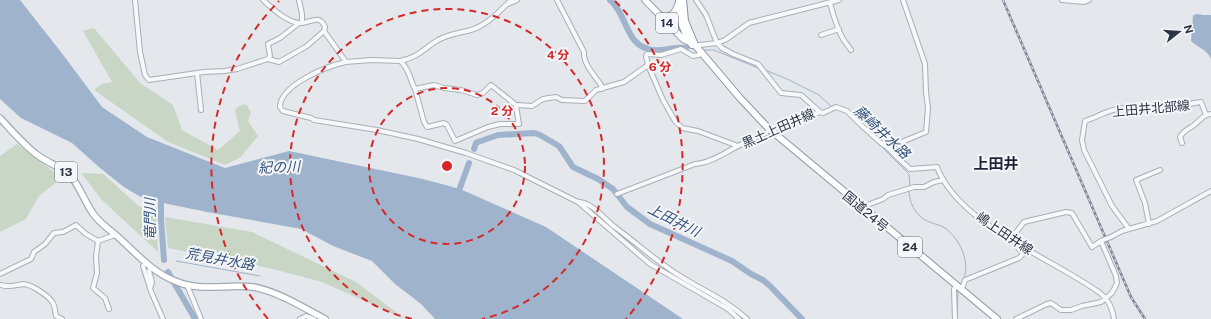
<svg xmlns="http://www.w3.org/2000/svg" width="1211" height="319" font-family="'Public Sans','Noto Sans JP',sans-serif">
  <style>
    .green { fill: #c9d6c5 }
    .water { fill: #9fb4cc }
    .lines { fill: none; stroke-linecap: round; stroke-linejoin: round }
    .stream { stroke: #9fb4cc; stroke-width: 1 }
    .river { stroke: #9fb4cc; stroke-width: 6 }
    .minor-casing { stroke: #a9aeb7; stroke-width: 6 }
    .major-casing { stroke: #a3abb8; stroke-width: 8 }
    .highway-casing { stroke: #8b94a3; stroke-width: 8 }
    .minor { stroke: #f7f8fa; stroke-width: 4 }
    .major { stroke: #fff; stroke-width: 5.5 }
    .highway { stroke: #fff; stroke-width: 6 }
    .rail-casing { stroke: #7d8696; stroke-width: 2.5 }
    .rail { stroke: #f4f6f9; stroke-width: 1; stroke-dasharray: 3; stroke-linecap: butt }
    .minor-bridge-casing { stroke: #a9aeb7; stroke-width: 6; stroke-linecap: butt }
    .highway-bridge-casing { stroke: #8b94a3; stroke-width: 8; stroke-linecap: butt }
    .minor-bridge { stroke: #f7f8fa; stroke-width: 4 }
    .highway-bridge { stroke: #fff; stroke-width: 6 }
    .ring { fill: none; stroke: #d62828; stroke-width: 2; stroke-dasharray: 7 5 }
    .labels { text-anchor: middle; stroke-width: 4; stroke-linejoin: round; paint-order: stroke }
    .shield { fill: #f4f6f9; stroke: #676e7b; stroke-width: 1 }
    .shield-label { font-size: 12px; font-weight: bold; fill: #2b3445 }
    .street-label { font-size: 13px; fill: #2b3445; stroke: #f4f6f9 }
    .water-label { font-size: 14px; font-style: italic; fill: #34527a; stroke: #f4f6f9 }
    .quarter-label { font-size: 15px; font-weight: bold; fill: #1d2536; stroke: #f4f6f9 }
    .centre { fill: #d62828; stroke: #f4f6f9; stroke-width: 2 }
    .ring-label { font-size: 12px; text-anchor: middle; font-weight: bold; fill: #d62828; stroke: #f4f6f9; stroke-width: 4; stroke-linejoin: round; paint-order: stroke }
  </style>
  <rect width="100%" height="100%" fill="#e4e7ec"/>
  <path class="green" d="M94,28L140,83L173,105L182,130L218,150L240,131L235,110L239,106L246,104L251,112L248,121L258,136L241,157L225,165L168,142L94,90L102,84L112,82L83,31Z
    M17,144L62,178L39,196L26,219L0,232V156Z
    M81,173L103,174L139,206L156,215L158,252L102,200Z
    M165,217L252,232L356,282L405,319L322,282L269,268L168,248Z"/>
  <path class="water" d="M0,0H20L64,56L102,107L147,137L225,168L289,151L423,179L460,189L546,227L683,319H435L421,304L395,284L372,261L333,246L301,229L207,212L144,199L124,187L100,168L72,143L21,118L0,99Z
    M1198,14L1203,15H1211V59C1207,49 1198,48 1191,41L1193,15Z"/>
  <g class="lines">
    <path class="stream" d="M705,50H714L758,68
      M765,70L787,79L819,95L832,107
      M880,145L909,174L910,188
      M909,191C909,202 915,214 925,220C932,224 939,224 945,228C960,239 970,261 964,278
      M176,261L260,276
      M957,319L958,290"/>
    <path class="river" d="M610,0C628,15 625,46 652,50C664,52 674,46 686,48
      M474,149L476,143L478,142L498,135L534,133L540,135L559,146L573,167L598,179L613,189L627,207L650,224L732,261L751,274L763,280L770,286L802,319
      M161,195V219L164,260
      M457,196L469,163
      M168,272L195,319"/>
    <g class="minor-casing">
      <path id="minor" d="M135,0L140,52L145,75L149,80L204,72L224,71L237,69L268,59L279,62L307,46L324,31
        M263,0C273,9 284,20 298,23C308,25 319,12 325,27L324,31L346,62L371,60L400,61C409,68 410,80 415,89L434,85L444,88L461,90L477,95L483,93L491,85L516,105L532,106L543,99L556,97L562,100L585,101L596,90L624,82L648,65L646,56L647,54L661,55L681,49L693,56L699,55
        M299,0L302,14V23
        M557,0L584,52C583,64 595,76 601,85L602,89
        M1062,0L1084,2L1089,0
        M830,3C833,14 836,26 842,37C844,42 848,45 851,50
        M508,4L517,0
        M661,17C670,17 675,13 677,4
        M821,35L839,29
        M695,45H700L717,43L725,40L749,23L839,0
        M268,59L270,56L268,44L280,38L299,23
        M400,61C419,57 423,49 438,40C449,34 460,33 471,30C487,25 499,12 511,0
        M346,62C327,66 280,85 280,107L283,111L311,118L314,120L377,130L418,139L466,153L514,170L578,202L650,264L728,309L739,319
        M648,65L663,100L675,121L682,128L698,131L738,146
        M197,73L201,110
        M415,89L424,122L427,127L444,123L447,125L455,141L488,127L500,124H519L516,106L518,105
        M820,112L823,113L836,107L847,111L861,125L881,143L887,147L899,159L910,169L937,167C959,225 1052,258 1100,293C1109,300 1112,308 1114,319
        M1182,143L1180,137C1183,131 1188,129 1193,126C1198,122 1201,118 1206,115
        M897,155L892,146L926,132L928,108L926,92L925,64L903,0
        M617,194L695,164C711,163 726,152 740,145C767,132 792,121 820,112L801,95L781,93L758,64L733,54L722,48L717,43L706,15L696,0
        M579,202C593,203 605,220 616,228C638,244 657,262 680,276C704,291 725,299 747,319
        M862,207L883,199L888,195L914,187H924L934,182L943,180
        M1149,224L1145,203L1136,180L1160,170
        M1129,229L1112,206L1084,150L1082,140L1085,121C1097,117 1104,112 1117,109C1132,106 1146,108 1161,108C1174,107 1188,104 1201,102L1206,115L1211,114
        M1111,237L1122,231L1157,221L1211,191
        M1011,239L1024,222L1066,212L1072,213L1092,247L1101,241
        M98,241L96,257L97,273L93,288L105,298L109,309
        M143,266L150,288
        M152,267L149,271L152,282L150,289L163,319
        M0,274L31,259L34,252L45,244L54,233L63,232L76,225L86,234L98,241L115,235
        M1,285C10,288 15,285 23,284C31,284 49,296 53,303C55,307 55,311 56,316L62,319
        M187,285L201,319
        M962,289L965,280L1019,258L1022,255V252L1016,246V243
        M300,319L306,316L314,319
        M955,319L954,289L957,285
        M1016,319L1047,304L1051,303L1061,310H1071L1082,306L1101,302L1112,293L1117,283L1116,276L1101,241L1103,240"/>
    </g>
    <g class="major-casing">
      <path id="major" d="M645,0L683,39L693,44
        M0,118C12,131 23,144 36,154C47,163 60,166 70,175C79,185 84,200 92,212C98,222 109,229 118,237C136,253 152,272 175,281C200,292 227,284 253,287C277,291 304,308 325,319"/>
    </g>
    <g class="highway-casing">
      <path id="highway" d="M679,0C678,16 683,32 692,45
        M683,0L685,21L695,45L740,98L770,130
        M773,132L997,319"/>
    </g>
    <use href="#minor" class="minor"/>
    <use href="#major" class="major"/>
    <use href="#highway" class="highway"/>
    <g class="rail-casing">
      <path id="rail" d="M1003,0L1131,297L1145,319"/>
    </g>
    <use href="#rail" class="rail"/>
    <g class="minor-bridge-casing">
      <path id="minor-bridge" d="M1103,240L1111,237"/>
    </g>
    <g class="highway-bridge-casing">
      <path id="highway-bridge" d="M770,130L773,132"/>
    </g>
    <use href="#minor-bridge" class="minor-bridge"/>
    <use href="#highway-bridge" class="highway-bridge"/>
  </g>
  <g class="ring">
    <circle cx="447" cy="166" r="78"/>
    <path d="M412 319A157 157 0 1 1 482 319"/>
    <path d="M268 319A235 235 0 0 1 279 1M615 1A235 235 0 0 1 626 319"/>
  </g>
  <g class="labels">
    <g class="shield">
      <rect x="656" y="13" width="22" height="20" rx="3"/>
      <rect x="55" y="162" width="22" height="20" rx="3"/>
      <rect x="898" y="237" width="24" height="20" rx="3"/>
    </g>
    <g class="shield-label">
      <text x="667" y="27">14</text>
      <text x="66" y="176">13</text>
      <text x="910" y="251">24</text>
    </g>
    <g class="street-label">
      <text transform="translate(1151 108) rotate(-5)" y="5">上田井北部線</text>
      <text transform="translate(778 128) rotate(-24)" y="5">黒土上田井線</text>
      <text transform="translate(866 211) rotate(40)" y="5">国道24号</text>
      <text transform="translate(1005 233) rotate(34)" y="5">嶋上田井線</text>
    </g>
    <g class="water-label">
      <text transform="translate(882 132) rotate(43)" y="5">藤崎井水路</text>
      <text transform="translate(279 167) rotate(-2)" y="5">紀の川</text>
      <text transform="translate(150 219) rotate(-91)" y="5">竜門川</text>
      <text transform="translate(674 220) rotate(27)" y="5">上田井川</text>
      <text transform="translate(220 259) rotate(10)" y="5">荒見井水路</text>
    </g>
    <g class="quarter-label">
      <text x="996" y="169">上田井</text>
    </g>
  </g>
  <circle cx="447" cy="166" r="6" class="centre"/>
  <g class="ring-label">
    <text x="558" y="59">4 分</text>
    <text x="660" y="71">6 分</text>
    <text x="502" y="115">2 分</text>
  </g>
  <g transform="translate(1179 32) rotate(73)" stroke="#f4f6f9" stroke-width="3" paint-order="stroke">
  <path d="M0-3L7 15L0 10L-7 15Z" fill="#2b3445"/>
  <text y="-6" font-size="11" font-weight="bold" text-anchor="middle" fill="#2b3445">N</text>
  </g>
</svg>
